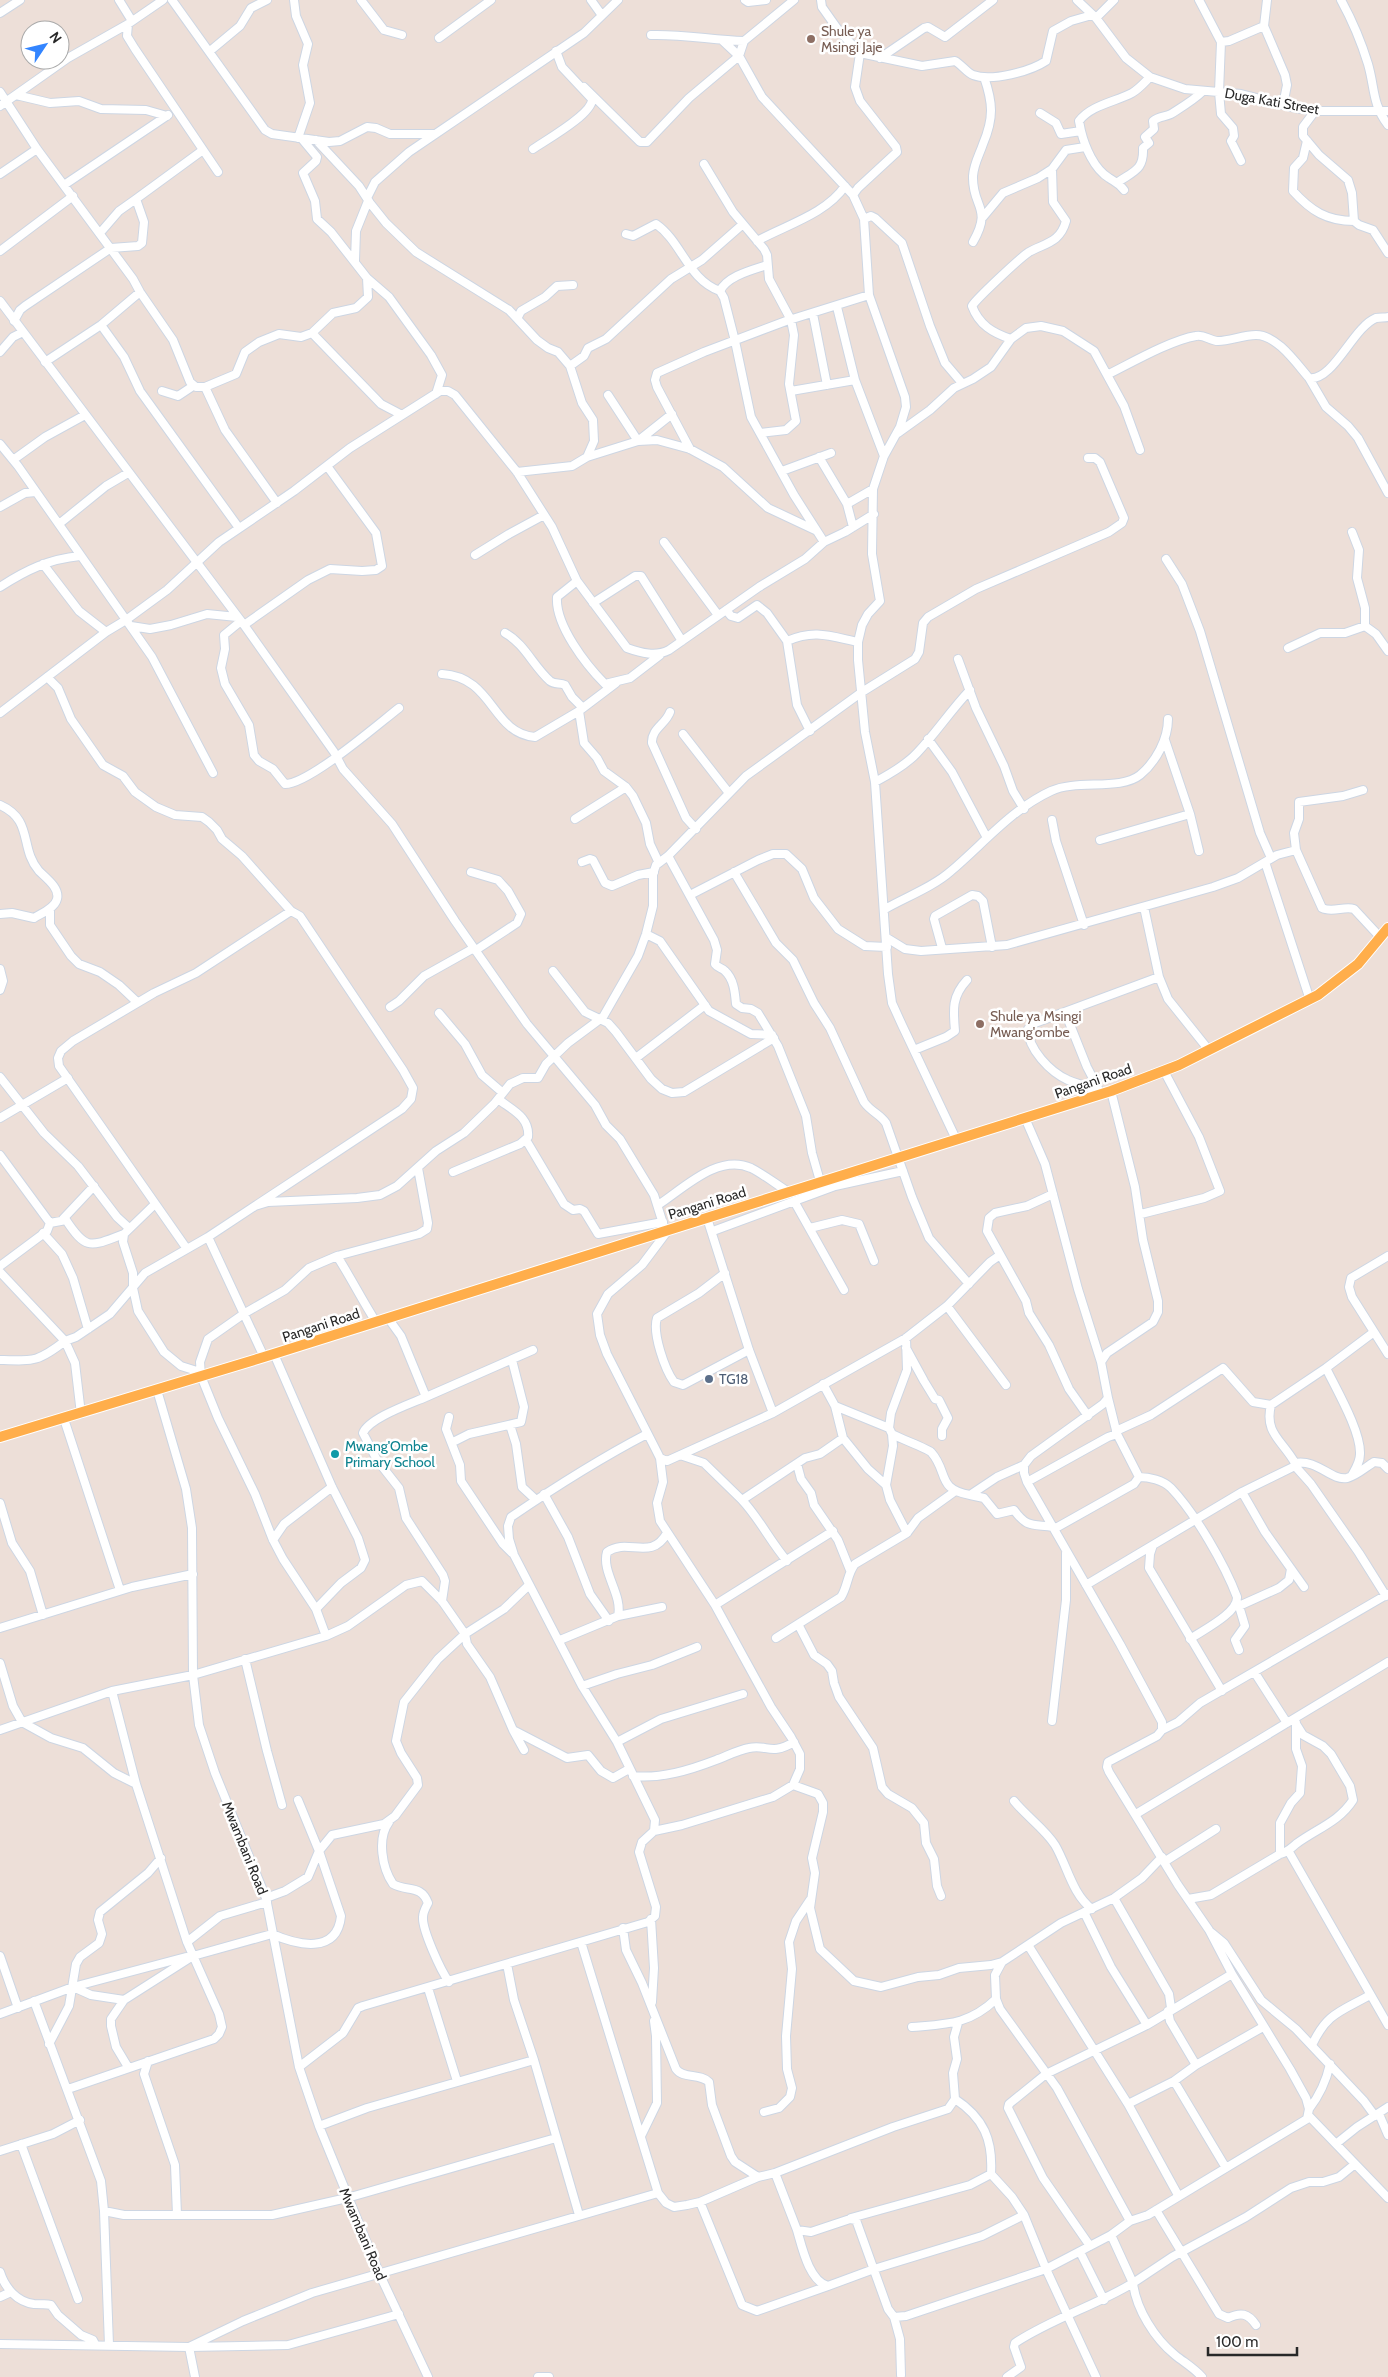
<svg xmlns="http://www.w3.org/2000/svg" width="1388" height="2377" font-family="Cabin,sans-serif">
  <style>
    .lines { fill: none; stroke-linecap: round; stroke-linejoin: round }
    .minor-casing { stroke: #cdd6e3; stroke-width: 10 }
    .major-casing { stroke: #fff; stroke-width: 12 }
    .minor { stroke: #fff; stroke-width: 8 }
    .major { stroke: #ffae4b; stroke-width: 10 }
    .education-dot { fill: #8d6e63; stroke: #fff; stroke-width: 2 }
    .service-dot { fill: #5c6f8a; stroke: #fff; stroke-width: 2 }
    .culture-dot { fill: #0f9aa8; stroke: #fff; stroke-width: 2 }
    .labels { text-anchor: middle; stroke-width: 5; stroke-linejoin: round; paint-order: stroke }
    .education-label { font-size: 14px; fill: #785e54; stroke: #fff; text-anchor: start }
    .street-label { font-size: 14px; fill: #282828; stroke: #fff }
    .service-label { font-size: 14px; fill: #4e5e75; stroke: #fff; text-anchor: start }
    .culture-label { font-size: 14px; fill: #0d838f; stroke: #fff; text-anchor: start }
  </style>
  <rect width="100%" height="100%" fill="#eddfd8"/>
  <g class="lines">
    <g class="minor-casing">
      <path id="minor" d="M119,0L132,21
        M172,0L265,130L272,134L329,142L340,141L367,127L376,128L390,134H434
        M294,0L296,16L308,44L303,65L310,103L298,138
        M361,0L384,30L402,35
        M591,0L601,14
        M745,0L748,2L766,0
        M821,0L822,7L839,31L860,53L922,66L955,61C961,64 967,73 973,75C992,82 1031,71 1046,61L1053,31L1071,21L1092,15
        M1077,0L1096,18L1114,0
        M1199,0L1221,42L1219,92L1221,114L1233,128L1234,136L1231,141L1241,161
        M1341,0C1352,20 1361,41 1368,64C1375,88 1372,104 1388,125
        M0,13L20,0
        M1096,18L1126,58L1150,77L1185,89L1241,94L1295,108L1315,111H1388
        M128,24L127,36L135,49L218,172
        M1264,26L1285,75L1287,85L1283,105
        M651,35C683,34 712,40 744,41L794,0
        M439,38L491,0
        M744,41L739,56L762,97L853,195
        M1221,42L1229,41L1264,26L1267,0
        M210,51L240,26L251,8L267,0
        M860,53L855,87L860,101L896,147L897,152L858,188L853,195L864,219L869,295L905,397L906,407L900,427L884,456L873,489L872,554L880,601L868,614L862,625L858,642V660L865,732L875,782L888,974L892,1003L902,1025L956,1139
        M880,58L924,28L928,27L945,37L993,0
        M584,87L640,142H647L689,98L739,56L723,41
        M0,92L37,149L133,279L140,292L173,340L190,382L196,387H205L225,430L277,503
        M16,95L50,103L79,101L101,109L146,110L167,116
        M0,106L68,58L128,24L163,0
        M1315,111L1303,127V136L1319,155L1348,180L1352,193L1354,221L1359,225L1373,230L1388,253
        M1040,113L1056,123L1061,134L1081,131L1079,121C1091,105 1115,102 1132,93C1139,89 1144,83 1150,77
        M1081,131C1085,147 1094,169 1109,178C1115,182 1119,183 1124,190
        M302,139L317,157L316,161L303,173L315,201L317,219L331,232L367,278L389,297L431,355L442,375L436,394
        M316,140L359,186L370,203L386,223L416,252L509,310L537,340L548,348L558,352L570,366L582,403L593,420L594,441L587,457
        M1307,141L1303,158L1294,168L1293,191C1311,211 1327,221 1354,221
        M533,149C546,140 593,114 592,99L562,67L556,51
        M704,164L733,212L764,249L767,255L769,279L791,320L794,335L789,384L796,421L786,430L760,433
        M0,174L37,149
        M1118,182C1134,171 1144,170 1143,148L1149,143L1145,137L1154,129L1153,121C1159,116 1165,117 1171,114C1182,107 1194,100 1203,91
        M64,185L168,115
        M367,198L375,182L409,152L584,33L618,0
        M983,217L1003,193L1038,178L1052,169
        M864,219L871,216L875,218L902,243L930,326L945,363L962,383
        M100,233L119,211L136,199
        M626,234L633,236L656,224C682,242 688,280 720,291
        M757,241C786,225 826,214 845,186
        M973,242C993,207 972,208 973,176C974,163 979,156 983,144C994,118 993,103 984,77
        M0,251L73,196
        M355,261L356,231L368,201
        M767,265C752,270 727,276 720,291L724,298L735,341L751,417L794,495L824,542
        M0,301L244,625L334,752L343,769L392,824L455,921L527,1024L595,1105L606,1125L620,1139L654,1195L665,1230
        M837,307L855,380L884,456
        M813,314L827,385
        M518,317L521,311L545,297L557,286L573,285
        M14,321L20,310L25,306L111,248L138,246L142,243L144,222L136,199L203,150
        M101,325L124,357L140,391L239,528
        M312,333L381,404L402,415
        M1011,339C993,333 979,325 972,306C976,299 1021,257 1029,252C1045,243 1060,243 1066,221L1053,202L1052,169L1066,150L1085,147
        M0,352L13,337L23,332
        M45,362L101,325L140,292
        M570,366L584,356L588,348L606,339L671,279L702,260L743,224
        M1107,375C1131,363 1171,340 1196,336C1204,334 1210,341 1218,341C1230,341 1243,335 1256,335C1277,335 1296,363 1309,378C1333,382 1353,327 1376,318C1380,317 1385,318 1388,317
        M1309,378L1326,407L1348,426L1358,438L1388,493
        M205,387L236,374L245,352L259,342L279,334L301,337L312,333L333,313L356,308L368,297L367,278
        M162,391L178,396L193,386
        M791,391L855,380
        M608,395L638,441L672,414
        M898,433L930,410L954,388L973,379L991,367L1011,339L1026,328L1041,326L1063,331L1094,351L1124,406L1140,450
        M0,444L18,466L152,657L213,773
        M690,449L657,387L655,380L657,373L704,352L786,321L869,295
        M819,457L847,504L853,527
        M13,460L45,437L85,415
        M782,471L831,453
        M517,472L572,466L587,457L638,441L657,440L690,449L723,467L768,508L817,531
        M847,504L873,489
        M0,507L25,493L36,492
        M59,524L106,486L128,473
        M1352,532L1359,550L1357,578L1365,608V626
        M664,542L718,615
        M475,555L509,534L544,515
        M1166,559L1182,584L1200,631L1260,833L1271,858
        M43,564L79,611L106,632
        M577,581L557,597C555,625 586,665 605,684L630,678L660,655
        M0,587C26,570 49,559 80,556
        M593,603L635,576H641L682,641
        M726,610L731,616L738,618L757,605L767,613L787,641L797,705L810,731
        M241,621L224,635L225,649L221,668L225,684L249,725L254,755L259,761L273,769L285,784C309,784 377,725 399,708
        M244,625L308,580L330,569L362,571L376,570L382,566L376,533L327,466
        M131,626L150,629L171,625L207,614L237,617
        M505,633C525,644 533,666 550,681C555,685 560,682 565,685L572,697L583,708
        M787,641C814,629 830,636 858,642
        M1288,648L1320,633H1345L1365,626L1376,634L1388,651
        M958,659L976,708L1004,766L1013,791L1024,809
        M442,674C494,677 491,733 535,737L579,711L616,683
        M47,677L58,688L71,719L103,765L123,776L135,792L156,807L175,815L202,817L209,822L217,830L222,839L242,856L291,911
        M579,711L584,743L597,758L604,771L626,787L633,796L646,823L650,844L659,863
        M670,712C666,724 651,729 652,743L686,818L696,829
        M0,713L106,632L126,620L167,590L219,542L294,491L350,448L440,391H448L455,395L517,472L552,527L577,581L627,648C641,653 656,657 669,650L759,587L805,559L824,542L845,532L874,514
        M683,734L729,793
        M928,739L952,772L987,838
        M1165,740L1190,814L1199,851
        M875,782C890,774 906,765 917,753C936,733 951,710 970,690
        M1363,790L1343,796L1299,802V819L1294,833L1296,850L1322,908C1332,913 1344,906 1354,909L1380,937
        M0,805C34,820 19,848 39,871C46,878 60,888 57,899C55,908 42,913 34,918L12,913L0,914
        M575,819L626,787
        M1052,820L1056,841L1084,925
        M1100,840L1190,814
        M668,856L714,940L717,950L715,964C718,968 722,968 725,971C734,979 735,993 736,1004L742,1008L751,1009L758,1013L778,1046L806,1116L812,1153L820,1181
        M582,862L590,859L593,860L605,883L612,886L638,875L654,872
        M1265,862L1310,1000
        M471,872L498,880L508,891L521,914L517,923L476,950
        M734,872L776,943L793,960L814,1003L830,1028L864,1102C871,1112 880,1114 886,1123L912,1197L929,1238L969,1284
        M690,895L758,860L773,854H786L802,869L814,898L838,929L865,946L887,947
        M1144,907L1159,977L1168,999L1208,1049
        M50,909V925L71,956L79,964L100,972L119,985L137,1002
        M885,909C906,897 933,887 951,871C983,844 1012,809 1051,791C1077,779 1120,791 1140,775C1156,762 1168,739 1168,719
        M646,934L660,941L709,1011L751,1034L772,1035
        M887,938L905,949L921,951L1007,945L1213,887L1238,878L1277,855L1296,850
        M942,948L934,919L935,916L972,895L978,896L983,901L992,947
        M0,969L3,981L0,990
        M553,971L585,1012L608,1023L616,1032L651,1079L662,1089L672,1093L684,1092L774,1038
        M390,1007L399,1001L424,976L474,948
        M1065,1012L1087,1067L1100,1092
        M439,1013L465,1044L482,1075L503,1093
        M914,1050L946,1037L955,1031C953,1009 952,996 967,980
        M636,1058L705,1005
        M0,1077L44,1133L78,1166L117,1217L129,1228
        M1101,1095C1090,1086 1080,1085 1068,1080C1050,1072 1028,1049 1028,1029L1035,1023L1159,977
        M0,1118L68,1078
        M1025,1118L1045,1164L1078,1289L1101,1362
        M526,1140L564,1204L573,1210L580,1209L584,1211L598,1234L663,1222
        M0,1155L50,1223L47,1231L0,1266
        M418,1168L428,1223L427,1229L419,1234L337,1256L309,1268L285,1290L245,1313L208,1339L200,1362L201,1376L218,1418L255,1494L273,1540L283,1559L316,1609L326,1636L348,1626L406,1585L422,1581L442,1601L465,1634L467,1644L490,1677L513,1730L524,1750
        M453,1172L520,1144L528,1137C530,1117 512,1110 498,1099
        M1053,1194L1027,1206L995,1213L989,1218L987,1231L1026,1301L1029,1313L1049,1345L1069,1389L1088,1416
        M794,1201L844,1290
        M155,1204L124,1234L123,1242L133,1273V1288L138,1311L164,1352L181,1366L200,1372
        M658,1205C683,1189 718,1153 751,1168C763,1174 776,1184 787,1191
        M255,1206L268,1202L357,1198L380,1195L397,1186L436,1151L464,1133L494,1104L510,1084L523,1078H538L546,1064L568,1043L603,1017L611,1003L638,956L646,934L653,906V874L656,865L668,856L746,776L862,692L915,659L919,652L923,623L928,617L976,589L1109,532L1122,523L1124,518L1100,462L1095,458H1088
        M1141,1214L1204,1198L1220,1191L1199,1137L1164,1071
        M707,1218L749,1350L773,1413
        M63,1219L94,1186
        M50,1223L66,1220C87,1252 91,1246 124,1234
        M810,1228L842,1220L859,1224L874,1261
        M669,1229L642,1265L608,1294L597,1314L600,1335L607,1354L656,1450L660,1458L667,1461L773,1413L906,1338L947,1306L990,1262L1000,1255
        M713,1231L835,1186L903,1171
        M43,1233L62,1254L73,1278L88,1329
        M208,1237L264,1357
        M337,1256C351,1278 362,1300 376,1322
        M1388,1256L1351,1278L1349,1287L1352,1297L1388,1354
        M0,1272L65,1341C38,1362 34,1361 0,1360
        M725,1273L699,1293L657,1318C652,1333 665,1370 674,1382L683,1385L749,1350
        M947,1306L1006,1385
        M388,1318L401,1336L426,1397C410,1404 369,1418 363,1433L377,1460L399,1488L406,1518L443,1575L445,1581L442,1601
        M906,1338L907,1370L891,1413L889,1428L892,1434L893,1446L886,1485L890,1500L907,1533
        M906,1348L924,1381L935,1399L939,1400L948,1418L942,1429V1436
        M274,1354L332,1487L358,1538L365,1560L361,1568L341,1583L316,1609
        M1326,1368C1336,1389 1361,1431 1360,1454C1360,1462 1356,1468 1352,1475
        M823,1384L835,1406L843,1438L868,1469L886,1485
        M157,1390L186,1489L192,1528L193,1675L199,1725L215,1773L266,1898L299,2067L319,2126L380,2275L428,2377
        M426,1397L533,1350
        M1271,1405C1264,1433 1282,1440 1295,1463
        M835,1406L889,1428
        M81,1414L75,1363L65,1341L76,1337L110,1314L145,1273L208,1237L402,1109L411,1099L413,1088L403,1070L300,916L291,911L196,973L154,993L73,1041L61,1051L58,1058L59,1066L187,1249
        M449,1417L446,1429L460,1465L461,1481L503,1544L512,1553
        M64,1419L120,1590
        M510,1425L516,1444L522,1487L536,1500
        M1116,1431L1151,1415L1223,1368L1253,1402L1271,1405L1326,1368L1374,1332
        M892,1434C901,1439 926,1448 931,1452C949,1472 936,1489 970,1495L997,1477L1024,1465
        M453,1442L469,1434L521,1422L524,1407L512,1360
        M683,1456L704,1463L742,1500L805,1458L820,1454L843,1438
        M797,1464L801,1479L811,1493L814,1505L838,1540L850,1570
        M1295,1466L1311,1484L1359,1553L1386,1596
        M1139,1477C1149,1477 1163,1480 1171,1488C1195,1513 1225,1565 1237,1597C1238,1613 1203,1630 1190,1639
        M1027,1482L1108,1437L1117,1434
        M1242,1492L1265,1532L1304,1587
        M544,1494L568,1537L590,1594L609,1621
        M970,1495L984,1498L997,1514L1014,1510C1027,1528 1032,1524 1053,1527
        M742,1500C759,1518 770,1541 787,1561
        M0,1503L12,1543L30,1571L43,1615
        M1054,1529L1134,1484L1139,1477L1117,1434L1108,1398
        M273,1540L284,1524L332,1487
        M1086,1585L1153,1545
        M1237,1602L1239,1606L1279,1588L1289,1580L1291,1569
        M715,1605L833,1531
        M618,1616L662,1607
        M798,1624L814,1655L827,1664L832,1671L834,1683L839,1697L873,1748L882,1787L888,1794L912,1808L924,1823L926,1843L934,1859L937,1886L941,1896
        M0,1628L132,1587L193,1574
        M776,1638L841,1597C848,1586 847,1574 855,1564L907,1533L918,1518L954,1492
        M560,1640L618,1616C623,1595 601,1572 607,1552C628,1537 651,1562 667,1533
        M1239,1650L1235,1640L1245,1626L1239,1606
        M245,1659L267,1751L282,1805
        M0,1663L13,1706L22,1722L51,1738L83,1748L114,1773L136,1784
        M1255,1673L1287,1723
        M582,1686L617,1674L652,1665L697,1647
        M1222,1691L1149,1568L1150,1554L1153,1545L1242,1492L1295,1466V1463C1318,1459 1331,1481 1347,1478C1356,1476 1366,1467 1374,1462L1382,1463L1388,1469
        M1052,1721L1066,1600V1553
        M0,1730L112,1691L193,1675L326,1636
        M1162,1730L1178,1722L1200,1703L1388,1594
        M515,1731L567,1758L588,1755L601,1771L613,1778L629,1769
        M617,1742L661,1719L743,1694
        M633,1776C661,1779 690,1770 716,1760C727,1756 738,1750 749,1748C767,1744 771,1756 794,1742
        M793,1785L818,1794L823,1803V1812L812,1858L815,1873L810,1908L820,1949L854,1981L881,1987L918,1977L939,1975L959,1968L991,1965L1002,1962
        M1014,1801C1026,1816 1045,1829 1055,1845C1067,1865 1072,1894 1092,1909
        M1136,1814L1388,1662
        M389,1822C377,1838 382,1868 393,1884C407,1892 421,1884 428,1903C426,1907 423,1912 423,1917C422,1930 441,1971 449,1982
        M654,1831L682,1825L773,1797L793,1785L800,1769V1754L791,1737L771,1707L715,1605L660,1521L657,1503L663,1482L660,1458
        M1289,1852L1388,2025
        M1280,1854V1823L1291,1803L1300,1793L1302,1766L1296,1749V1723
        M1164,1862L1216,1829
        M266,1898L285,1891L308,1877L319,1851L332,1835L384,1824L395,1816L418,1785L417,1778L401,1753L396,1741L404,1702L438,1659L465,1634L504,1609L529,1585
        M1114,1898L1169,1994L1171,2008
        M1188,1899L1211,1895L1280,1854C1288,1852 1290,1849 1296,1844C1316,1829 1339,1822 1353,1800L1350,1786L1331,1754L1323,1746L1303,1735L1296,1724
        M1084,1912L1111,1967L1147,2025
        M651,1919L654,1968L652,2002
        M623,1928L626,1950L642,1983L676,2069C683,2079 700,2073 709,2082L712,2105L731,2156L735,2162L758,2177
        M1212,1933L1224,1943L1261,2000L1296,2029L1364,2101L1375,2116
        M187,1942L220,1916L267,1902
        M581,1942L658,2193L666,2203L674,2207L687,2205L700,2202L758,2177L775,2173L797,2230L811,2232L850,2219L856,2220L888,2309L894,2317L906,2316L1046,2269L1111,2235L1130,2221L1148,2215L1307,2119L1309,2109L1306,2098L1290,2069L1232,1974L1209,1930L1178,1885L1109,1772L1107,1767L1108,1762L1157,1736L1162,1730V1722L1120,1644L1027,1482L1024,1473V1465L1031,1456L1103,1404L1108,1398L1101,1362L1107,1353L1153,1322L1158,1312V1301L1143,1240L1135,1187L1111,1091
        M1028,1945L1128,2104L1178,2195
        M0,1956L18,2008
        M507,1964L514,2000L534,2060L579,2215
        M73,1987L91,1995L124,2000
        M428,1988L457,2081
        M34,2001L101,2181L104,2211L124,2215H272L347,2198L556,2138
        M1168,2011L1170,2021L1196,2065
        M0,2014L73,1987L186,1957
        M958,2023L954,2037L957,2059L953,2073L955,2099C984,2118 993,2140 991,2174L1012,2197L1024,2215L1046,2269L1096,2377
        M912,2027C946,2024 969,2025 996,1999
        M49,2044L69,2006L76,1964L80,1957L99,1943L102,1934L98,1920L100,1912L148,1873L161,1858
        M1312,2045C1327,2013 1340,2012 1370,1995
        M148,2061L144,2074L175,2165L177,2215
        M128,2067L116,2047L111,2026V2019L124,2000L193,1956L272,1934C297,1945 337,1955 341,1916L319,1851L298,1800
        M299,2067L343,2033L358,2008L363,2006L648,1922L655,1916L656,1907L639,1852L642,1842L654,1831L655,1820L617,1742L582,1686L514,1555L509,1539L508,1526L511,1517C555,1487 599,1459 647,1434
        M1174,2081L1226,2168
        M68,2089L214,2039L219,2034L222,2027L219,2014L187,1942L136,1784L112,1691
        M1128,2104L1174,2081L1196,2065L1263,2027
        M1309,2109C1320,2095 1326,2082 1330,2064
        M764,2112L779,2108L790,2097L792,2088L787,2069L786,2036L792,1969L789,1942L796,1921L810,1900
        M1379,2114L1388,2135
        M1309,2116L1388,2198
        M319,2126L367,2108L534,2060
        M641,2136L657,2103L656,2036L654,2021
        M1337,2143L1357,2127L1388,2107
        M21,2144L78,2299
        M0,2151L53,2134L80,2120
        M775,2173L893,2127L948,2109L955,2099
        M700,2202L742,2305L757,2311L828,2286
        M1156,2210L1219,2314L1228,2318C1241,2312 1248,2313 1256,2325
        M104,2211L109,2345
        M851,2218L970,2185L991,2174
        M1130,2221L1057,2088L1000,2009L996,1999L995,1975L1002,1962L1061,1923L1114,1898L1142,1878L1162,1857
        M797,2230C802,2247 809,2281 828,2286L874,2269L982,2236L1024,2215
        M1090,2246L1043,2178L1008,2108L1009,2104L1046,2074L1147,2025L1232,1974
        M1080,2252L1104,2300
        M0,2272C5,2288 17,2302 34,2304C40,2304 45,2304 51,2305L58,2315L81,2335L93,2340L95,2344
        M0,2297L11,2292
        M894,2317L900,2339L901,2375
        M0,2344L189,2347L243,2321L312,2293L658,2193
        M195,2377L189,2347L288,2345L399,2314
        M538,2377H549
        M1007,2377L1021,2367L1014,2347L1015,2343C1051,2319 1095,2306 1133,2283L1111,2235
        M1202,2377C1194,2368 1185,2363 1175,2355C1155,2339 1136,2309 1133,2283L1172,2257L1246,2217L1291,2188L1309,2182H1323L1339,2177L1355,2164"/>
    </g>
    <g class="major-casing">
      <path id="major" d="M0,1437L264,1357L1111,1091L1179,1065L1318,995L1358,964L1388,928"/>
    </g>
    <use href="#minor" class="minor"/>
    <use href="#major" class="major"/>
  </g>
  <g class="education-dot">
    <circle cx="811" cy="39" r="5"/>
    <circle cx="980" cy="1024" r="5"/>
  </g>
  <circle class="service-dot" cx="709" cy="1379" r="5"/>
  <circle class="culture-dot" cx="335" cy="1454" r="5"/>
  <g class="labels">
    <g class="education-label">
      <text x="821" y="36">Shule ya<tspan x="821" dy="16">Msingi Jaje</tspan></text>
      <text x="990" y="1021">Shule ya Msingi<tspan x="990" dy="16">Mwang'ombe</tspan></text>
    </g>
    <g class="street-label">
      <text transform="translate(1272 101) rotate(10)" y="5">Duga Kati Street</text>
      <text transform="translate(1093 1081) rotate(-19)" y="5">Pangani Road</text>
      <text transform="translate(707 1203) rotate(-17)" y="5">Pangani Road</text>
      <text transform="translate(321 1325) rotate(-18)" y="5">Pangani Road</text>
      <text transform="translate(245 1848) rotate(68)" y="5">Mwambani Road</text>
      <text transform="translate(363 2234) rotate(67)" y="5">Mwambani Road</text>
    </g>
    <g class="service-label">
      <text x="719" y="1384">TG18</text>
    </g>
    <g class="culture-label">
      <text x="345" y="1451">Mwang'Ombe<tspan x="345" dy="16">Primary School</tspan></text>
    </g>
  </g>
  <g transform="translate(45 45) rotate(55)"><circle r="24" fill="#ffffff" stroke="#a9a9a9"/>
  <path d="M0-4L9 19L0 12L-9 19Z" fill="#3385ff"/>
  <text y="-8" font-size="14" font-weight="bold" text-anchor="middle" fill="#282828">N</text>
  </g>
  <path d="M1208 2347v8h89v-8" fill="none" stroke="#282828" stroke-width="2.5"/>
  <text x="1216" y="2347" font-size="15" fill="#282828" stroke="#ffffff" stroke-width="4" paint-order="stroke">100 m</text>
</svg>
